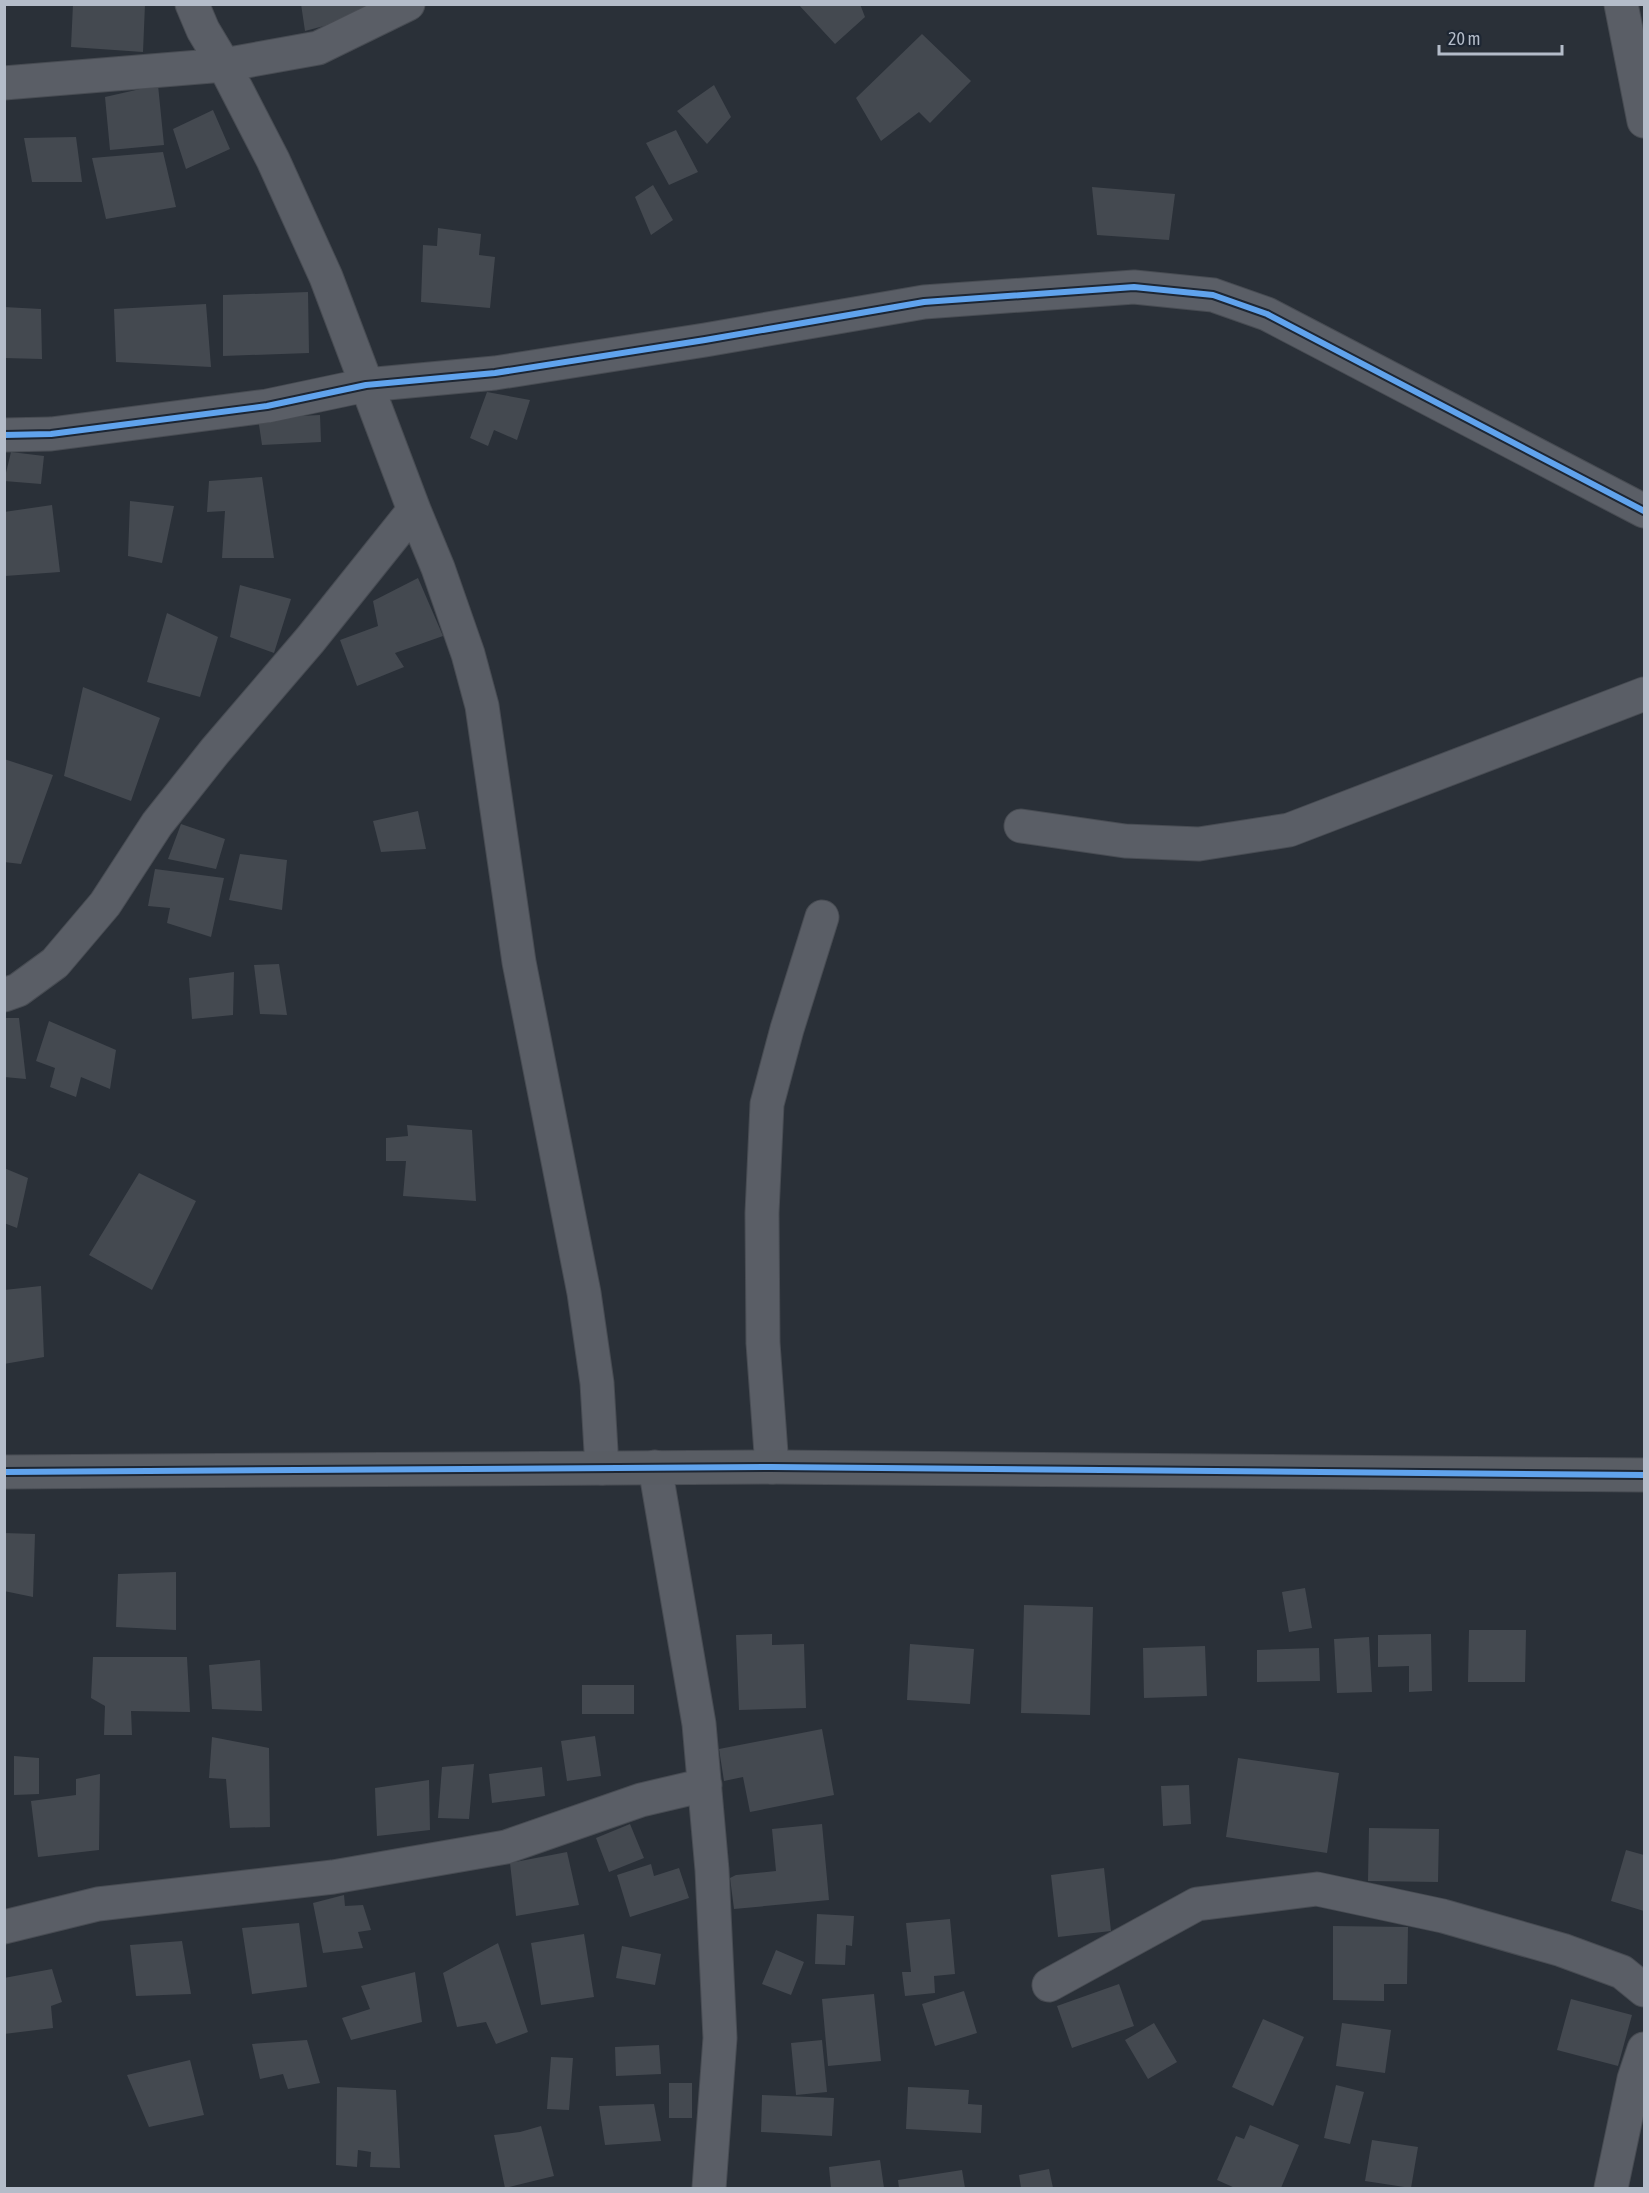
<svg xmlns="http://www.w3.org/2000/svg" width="1649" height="2193" font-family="'Asap Condensed',sans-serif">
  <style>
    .building { fill: #444950 }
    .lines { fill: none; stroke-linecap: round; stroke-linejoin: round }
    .street-casing { stroke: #484c53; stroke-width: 35 }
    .secondary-casing { stroke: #484c53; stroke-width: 35 }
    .street { stroke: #5a5e66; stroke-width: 33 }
    .secondary { stroke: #595d64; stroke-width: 33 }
    .cycleway-casing { stroke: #1d2633; stroke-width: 10 }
    .cycleway { stroke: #60a3ed; stroke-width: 6 }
  </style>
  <rect width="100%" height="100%" fill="#2a3038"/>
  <path class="building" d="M73,4H145L143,52L71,47Z
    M301,4H366L369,14L305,31Z
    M798,4H860L865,17L835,44Z
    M922,34L971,81L930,123L919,112L881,141L856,98Z
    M158,85L164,145L110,150L105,97Z
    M714,85L731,117L707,144L677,111Z
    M213,110L230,149L186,169L173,129Z
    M676,130L698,172L669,185L646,143Z
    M76,137L82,182H32L24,138Z
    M163,152L176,207L106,219L92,158Z
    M653,185L673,220L651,235L635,197Z
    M1092,187L1175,194L1169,240L1097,235Z
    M438,228L481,234L479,255L495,257L490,308L421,302L423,245L437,246Z
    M308,292L309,353L223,356V295Z
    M206,304L211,367L116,362L114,309Z
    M4,307L41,309L42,359L4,358Z
    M487,392L530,400L517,440L494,430L488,446L470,438Z
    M320,415L321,442L262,445L258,418Z
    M11,452L44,456L41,484L4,481Z
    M262,477L274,558H222L225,511L207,512L209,481Z
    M130,501L174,506L162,563L128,556Z
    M52,505L60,572L5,576L4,512Z
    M418,578L443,636L395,653L404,667L357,686L340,640L378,626L373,601Z
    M240,585L291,599L274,653L230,637Z
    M167,613L218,637L200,697L147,682Z
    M83,687L160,718L131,801L64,776Z
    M4,759L53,775L21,864L4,862Z
    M418,811L426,849L381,852L373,821Z
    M181,824L225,839L216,869L168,859Z
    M240,854L287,860L282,910L229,900Z
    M155,869L224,878L211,937L167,923L170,908L148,906Z
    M279,964L287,1015L260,1014L254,965Z
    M234,972L233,1015L192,1019L189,978Z
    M4,1018H19L26,1079L4,1077Z
    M49,1021L116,1050L110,1089L81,1077L76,1097L50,1087L55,1068L36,1061Z
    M407,1125L472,1130L476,1201L403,1196L406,1161H386V1138L408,1136Z
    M4,1168L28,1178L17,1228L4,1223Z
    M139,1173L196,1201L152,1290L89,1255Z
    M41,1286L44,1357L4,1364V1290Z
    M4,1533L35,1534L33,1597L4,1591Z
    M176,1572V1630L116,1627L118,1574Z
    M1305,1588L1312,1628L1289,1632L1282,1592Z
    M1024,1605L1093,1607L1090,1715L1021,1713Z
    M1469,1630H1526L1525,1682H1468Z
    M772,1634V1645L804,1644L806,1708L739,1710L736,1635Z
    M1431,1634L1432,1691L1409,1692V1666L1378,1667V1635Z
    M1369,1637L1372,1692L1337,1693L1334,1639Z
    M910,1644L974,1649L970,1704L907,1700Z
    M1205,1646L1207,1696L1144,1698L1143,1648Z
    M1319,1648L1320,1681L1257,1682V1650Z
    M93,1657H187L190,1712L131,1711L132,1735H104L105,1706L91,1698Z
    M260,1660L262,1711L212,1709L209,1665Z
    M582,1685H634V1714H582Z
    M822,1729L834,1795L750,1812L743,1777L724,1781L719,1749Z
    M595,1736L601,1776L567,1781L561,1741Z
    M212,1737L269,1748L270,1827L230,1828L226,1779L209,1778Z
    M14,1756L39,1758V1794L14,1795Z
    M1238,1758L1339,1773L1327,1853L1226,1837Z
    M474,1764L469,1819L438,1818L442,1767Z
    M542,1767L545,1796L492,1803L489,1774Z
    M100,1774L99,1850L38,1857L31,1801L76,1795V1779Z
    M429,1780L430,1830L377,1836L375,1788Z
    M1189,1785L1191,1824L1163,1826L1161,1786Z
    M630,1824L644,1858L609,1872L596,1838Z
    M822,1824L829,1900L734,1909L730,1878L736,1875L776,1871L772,1829Z
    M1369,1828L1439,1829L1438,1882L1368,1881Z
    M1626,1850L1644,1855V1911L1611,1901Z
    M567,1852L579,1905L516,1916L510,1863Z
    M651,1864L654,1876L679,1868L689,1898L630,1917L617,1875Z
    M1104,1868L1111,1931L1058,1937L1051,1875Z
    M344,1895L345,1906L363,1905L371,1930L358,1932L363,1948L323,1953L313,1903Z
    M817,1914L854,1916L852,1946L846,1945L845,1965L815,1964Z
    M950,1919L955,1974L934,1976L935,1993L905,1996L902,1972H911L906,1923Z
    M299,1923L307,1987L252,1994L242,1928Z
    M1333,1926L1408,1927L1407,1984H1384V2001L1333,2000Z
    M584,1934L594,1997L541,2005L531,1943Z
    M182,1941L191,1994L136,1996L130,1945Z
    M498,1943L528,2032L496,2044L486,2022L457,2027L443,1973Z
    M622,1946L661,1954L655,1985L616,1978Z
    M776,1950L804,1962L791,1995L762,1984Z
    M52,1969L62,2002L51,2006L53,2028L4,2034V1978Z
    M415,1972L422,2022L351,2040L342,2018L370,2009L361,1986Z
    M1119,1984L1134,2026L1072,2048L1057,2006Z
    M964,1991L977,2033L935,2046L922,2004Z
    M874,1994L881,2061L828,2066L822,1999Z
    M1571,1999L1632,2015L1618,2066L1557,2050Z
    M1263,2019L1304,2037L1273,2106L1232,2087Z
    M1154,2023L1177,2062L1148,2079L1125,2040Z
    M1342,2023L1391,2030L1385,2073L1336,2066Z
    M307,2040L320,2083L288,2089L283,2074L260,2079L252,2044Z
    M822,2040L827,2092L796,2095L791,2043Z
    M659,2045L661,2074L616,2076L615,2047Z
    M551,2057L573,2058L569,2110L547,2109Z
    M190,2060L204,2115L149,2127L127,2075Z
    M669,2083H692V2118H669Z
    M1336,2085L1364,2092L1350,2144L1324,2138Z
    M337,2087L396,2090L400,2168L370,2167L371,2152L358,2150L357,2167L336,2165Z
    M908,2087L969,2090L968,2104L982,2105L981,2133L906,2129Z
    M762,2095L834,2098L832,2136L761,2132Z
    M654,2104L661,2141L605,2145L599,2106Z
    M1250,2125L1299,2145L1281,2188H1235L1217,2180L1236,2136L1244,2139Z
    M541,2126L554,2176L505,2188L494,2135L520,2132Z
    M1372,2140L1418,2147L1411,2188L1365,2181Z
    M880,2160L884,2188H831L829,2167Z
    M1049,2169L1053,2188H1021L1019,2175Z
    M962,2170L965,2188H899L898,2180Z"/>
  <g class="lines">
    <g class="street-casing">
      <path id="street" d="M192,4L203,30L224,65L273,160L326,277L414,510L438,568L468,654L482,706L519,962L584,1293L597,1383L602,1468
        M1621,4L1644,121
        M4,83L224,65L318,48L408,4
        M4,435L51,434L267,406L366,385L495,373L705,340L924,302L1134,287L1213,295L1267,314L1644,511
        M1021,826L1125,841L1199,844L1289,830L1644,694
        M4,995L18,990L55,963L105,904L157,824L215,751L310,640L414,510
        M655,1467L699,1724L712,1870L720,2038L709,2188
        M772,1467L763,1343L762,1213L767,1104L787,1029L822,917
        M4,1927L98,1904L333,1877L506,1847L641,1800L705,1785
        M1049,1985L1197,1904L1317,1889L1443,1916L1562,1950L1622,1972L1644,1990
        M1611,2188L1634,2079L1644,2049"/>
    </g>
    <g class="secondary-casing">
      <path id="secondary" d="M4,1472L772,1467L1644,1475"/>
    </g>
    <use href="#street" class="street"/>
    <use href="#secondary" class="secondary"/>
    <g class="cycleway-casing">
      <path id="cycleway" d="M4,435L51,434L267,406L366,385L495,373L705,340L924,302L1134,287L1213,295L1267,314L1644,511
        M4,1472L772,1467L1644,1475"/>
    </g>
    <use href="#cycleway" class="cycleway"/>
  </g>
  <rect width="1649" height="2193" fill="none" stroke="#b4bcc9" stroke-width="12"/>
  <path d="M1439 45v9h123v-9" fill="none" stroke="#b4bcc9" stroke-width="3"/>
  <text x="1448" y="45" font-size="18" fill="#b4bcc9" stroke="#1d2633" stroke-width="4.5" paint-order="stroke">20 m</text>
</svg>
